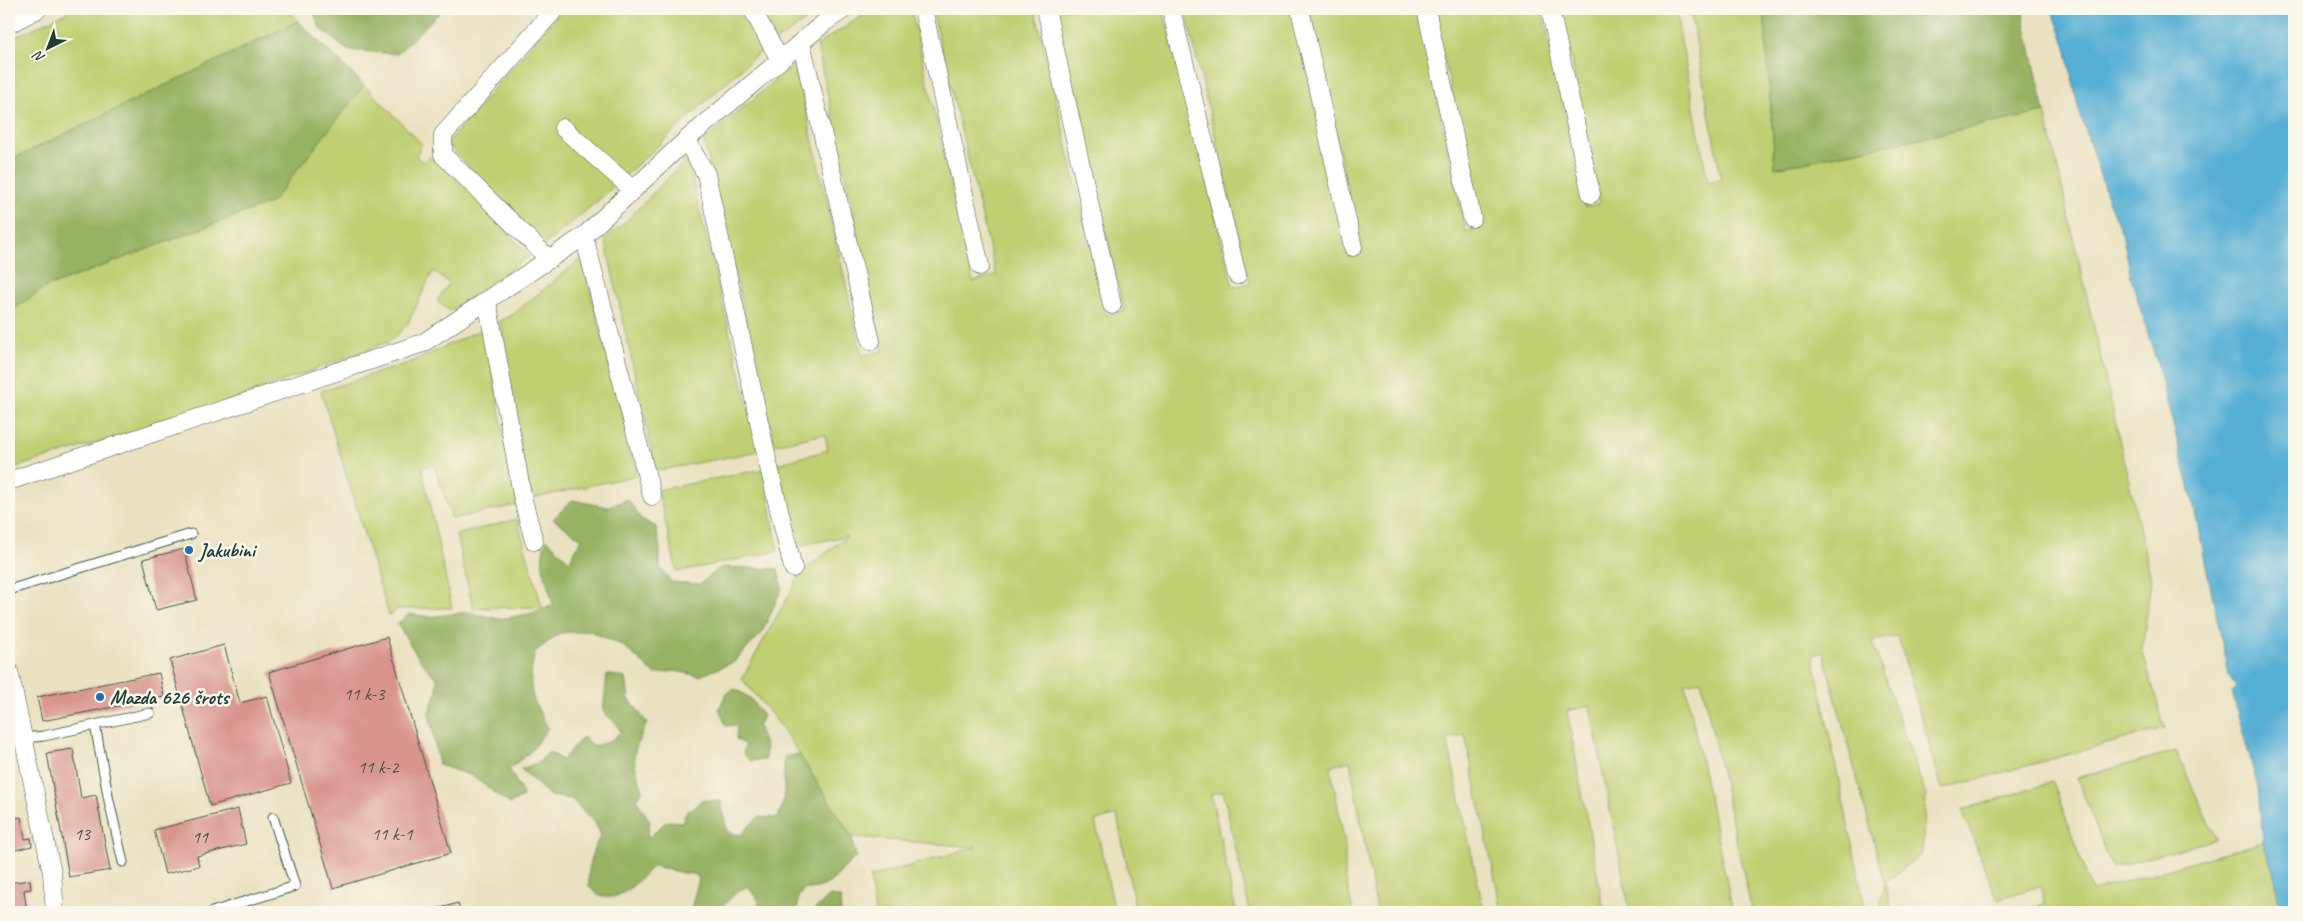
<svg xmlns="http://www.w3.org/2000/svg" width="2303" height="921" font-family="Caveat,sans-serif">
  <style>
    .green { fill: #bfcf71; stroke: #6f8652 }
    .forest { fill: #97b263; stroke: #5b784c }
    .water { fill: #57afd4; stroke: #3b7684 }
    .building { fill: #d8948d }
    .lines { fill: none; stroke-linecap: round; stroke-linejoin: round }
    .service-casing { stroke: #3d5649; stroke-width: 11 }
    .minor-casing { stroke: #3d5649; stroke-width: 19 }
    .service { stroke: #fff; stroke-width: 9 }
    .minor { stroke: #fff; stroke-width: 18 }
    .poi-dot { fill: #1f6fb2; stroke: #fbf7ec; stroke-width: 2 }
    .labels { text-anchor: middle; stroke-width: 5; stroke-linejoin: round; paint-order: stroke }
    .number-label { font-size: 18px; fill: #4d534a }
    .poi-label { font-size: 20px; font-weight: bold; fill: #1f3d34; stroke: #fbf7ec; text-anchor: start }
  </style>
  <rect width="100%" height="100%" fill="#fbf7ec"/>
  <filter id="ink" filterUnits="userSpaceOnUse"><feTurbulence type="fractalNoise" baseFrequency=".02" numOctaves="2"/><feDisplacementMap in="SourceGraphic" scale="10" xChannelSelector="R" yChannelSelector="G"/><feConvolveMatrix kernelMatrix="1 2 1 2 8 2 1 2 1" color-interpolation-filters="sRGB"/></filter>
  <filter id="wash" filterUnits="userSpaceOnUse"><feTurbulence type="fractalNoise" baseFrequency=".0096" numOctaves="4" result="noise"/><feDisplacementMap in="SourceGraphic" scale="20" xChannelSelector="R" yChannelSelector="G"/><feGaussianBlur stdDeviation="1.12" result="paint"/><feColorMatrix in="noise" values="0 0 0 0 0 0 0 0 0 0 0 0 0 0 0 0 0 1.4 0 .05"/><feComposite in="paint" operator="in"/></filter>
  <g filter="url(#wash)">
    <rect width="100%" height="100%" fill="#e9e1bf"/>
    <path class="green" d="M74,9H287L298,21L9,161V40Z
      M562,9H822L754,57L601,198L543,246L451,148L448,142Z
      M873,9H911L973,282L996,275L932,9H1035L1106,315L1124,311L1055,9H1163L1233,287L1250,283L1185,9H1293L1348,257L1362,254L1308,9H1417L1466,231L1482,228L1433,9H1542L1585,207L1600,203L1561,9H1675L1708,182L1721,179L1690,9H1764L1775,168L2045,112L2151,579L2142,650L2165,728L1942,789L1898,636L1872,641L1926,796L1922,853L1885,883L1892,912H1879L1885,883L1823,652L1813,655L1866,912H1752L1701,680L1685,684L1733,912H1630L1590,706L1567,711L1604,912H1502L1465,735L1447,739L1484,912H1377L1350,761L1330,766L1345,844V876L1353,912H1250L1223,791L1211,794L1236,912H1136L1117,815L1095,821L1115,912H875L870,877L976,847L852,837L781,726L742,679L801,573L847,536L798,546L777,464L828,450L825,434L775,445L704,141L795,63L862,355L883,351L817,45Z
      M364,85L422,144L416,156L423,162L431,156L443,164L530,256L450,311L437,301L449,283L433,271L407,325L391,341L198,413L9,469V313L44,288L272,202Z
      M687,159L759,451L656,471L605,239L622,225Z
      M582,258L638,475L530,499L500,321L512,315Z
      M484,328L517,505L452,519L434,465L422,468L452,608L398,609L389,616L321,391L414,361Z
      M764,469L778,551L677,572L658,490Z
      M517,519L542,607L473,608L456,535Z
      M2176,751L2216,839L2112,868L2077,778Z
      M2053,782L2092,891L2263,842L2276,881L2277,900L2288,912H2016L2045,904L2040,886L1997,899L1962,810Z"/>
    <path class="forest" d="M315,9H443L397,54L347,50L319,27L313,10Z
      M1764,9H2022L2045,112L1775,168Z
      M298,21L364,85L272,202L44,288L9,313V161Z
      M628,499L640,518L656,527L660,549V567L671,582L700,584L721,567L778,569L782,588L762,633L734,662L700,676L675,671L655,674L625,647L590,631L560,633L535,652C527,689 530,695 548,728L531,751L509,769L524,796L510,804L472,776L439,765L429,712L437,692V679L420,660L397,624L409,614L430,617L468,612L498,619L529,614L553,605C548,581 536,563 547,539L569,561L582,539L553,519L572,500L608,507Z
      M607,674L626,678L629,699L647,723C631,755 631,756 643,790L637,799L640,806L650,821L647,839L667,821L682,822L687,810L696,807L701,800L721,801L727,832L740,835L758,817L778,818L784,799V757L799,754L852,837L856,857C836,873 834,889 806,889L798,897V908L794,912H751L758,911L759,901L747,886L736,893L717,912H690L699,879L695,874C679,874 668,868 653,866C640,878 622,903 601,896C597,895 592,889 589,886C588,864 590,854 601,835L595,823L571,799L550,796L521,769L538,763L549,752L562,760L583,737L593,746L609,742L621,732L616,723L603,712Z
      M735,689L750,698L763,716L758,726L766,748L765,760L750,761L743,754L745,745L736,739L737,725L726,726L719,708L727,693Z
      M830,896L840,898L841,912H812Z"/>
    <path class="water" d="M2052,9H2294V912H2288L2277,900L2276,881L2263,842L2258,788L2232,692L2236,687L2229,676L2192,498L2157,363L2131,277L2122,233L2109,203L2078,107L2066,47Z"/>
    <g id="blocks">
      <path class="building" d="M184,549L197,600L156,610L143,559Z
        M387,637L451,853L333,888L269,672Z
        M224,645L240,703L267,696L291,783L210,806L170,660Z
        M159,673L164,697L42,721L37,697Z
        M73,749L81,798L96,795L110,870L69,877L47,753Z
        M238,809L246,844L197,856L199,866L165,874L154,830Z
        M21,817L25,839L31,838L32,846L11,851L9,819Z
        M30,880L31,889L24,890L27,912H9V883Z
        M458,903L460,912H427Z"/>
    </g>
  </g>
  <g filter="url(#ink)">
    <use href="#blocks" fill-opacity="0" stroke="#3d5649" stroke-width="1"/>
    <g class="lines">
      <g class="service-casing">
        <path id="service" d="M9,590L191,534
          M95,725L109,801L123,862
          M24,738L44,736L150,713
          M212,912L295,886L273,817"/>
      </g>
      <g class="minor-casing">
        <path id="minor" d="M752,9L780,60
          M923,9L980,266
          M1046,9L1112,305
          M1171,9L1237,275
          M1300,9L1353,247
          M1426,9L1472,218
          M1550,9L1591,194
          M9,24L38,9
          M801,42L871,341
          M563,128L633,190
          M686,140L706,174L767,459L793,568
          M584,236L652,496
          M549,259L443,155V135L555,9
          M487,300L523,500L534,541
          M9,481L423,343L584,236L686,140L825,22L844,9
          M9,671L52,873L55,912"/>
      </g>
      <use href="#service" class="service"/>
      <use href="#minor" class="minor"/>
    </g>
  </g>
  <g class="poi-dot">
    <circle cx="189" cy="550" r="5"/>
    <circle cx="100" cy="697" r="5"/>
  </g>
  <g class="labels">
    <g class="number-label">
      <text x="364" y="700">11 k-3</text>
      <text x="378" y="773">11 k-2</text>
      <text x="82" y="840">13</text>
      <text x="392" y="840">11 k-1</text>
      <text x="200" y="843">11</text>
    </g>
    <g class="poi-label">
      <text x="199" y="557">Jakubini</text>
      <text x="110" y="704">Mazda 626 šrots</text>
    </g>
  </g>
  <rect width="2303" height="921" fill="none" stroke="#fbf7ec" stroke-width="30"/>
  <g transform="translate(48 48) rotate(222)" stroke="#fbf7ec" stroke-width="4" paint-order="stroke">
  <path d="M0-4L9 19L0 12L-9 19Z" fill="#1f3d34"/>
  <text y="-8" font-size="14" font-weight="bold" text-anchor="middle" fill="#1f3d34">N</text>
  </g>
</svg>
